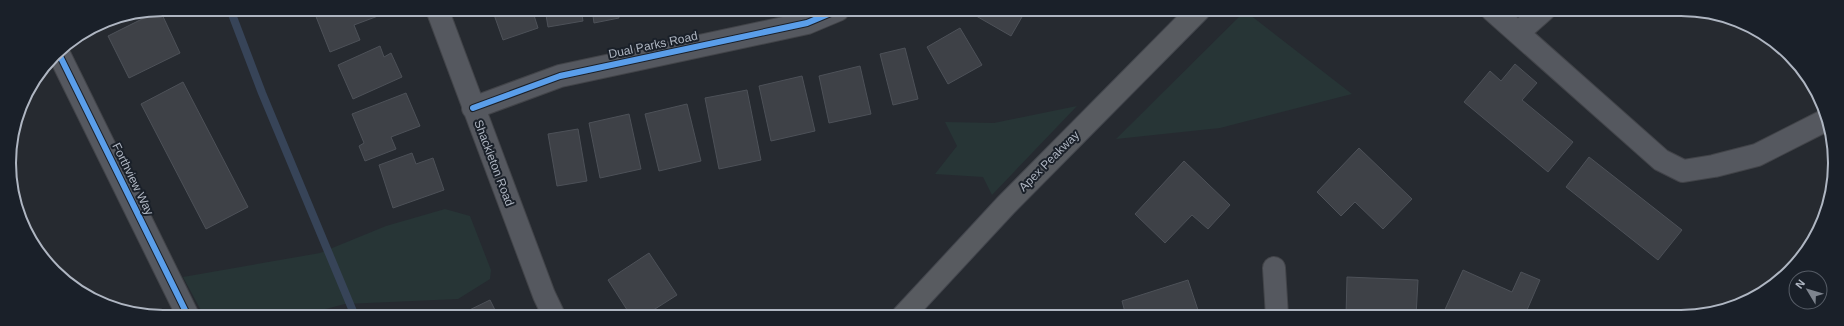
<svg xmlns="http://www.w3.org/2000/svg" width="1844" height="326" font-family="Helvetica,sans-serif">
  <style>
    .green { fill: #273536 }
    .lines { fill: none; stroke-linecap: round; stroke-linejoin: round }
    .stream { stroke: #374458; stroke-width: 8 }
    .building { fill: #3e4147; stroke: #4d5158 }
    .minor-casing { stroke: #424449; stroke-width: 24 }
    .major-casing { stroke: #43464d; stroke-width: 24 }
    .minor { stroke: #55585f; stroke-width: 22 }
    .major { stroke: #585b60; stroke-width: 22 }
    .cycleway-casing { stroke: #1a2029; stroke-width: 8 }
    .cycleway { stroke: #5a9eea; stroke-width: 6 }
    .labels { text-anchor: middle; stroke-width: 4; stroke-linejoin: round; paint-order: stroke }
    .street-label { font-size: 12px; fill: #afb6c2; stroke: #1a2029 }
    .rim { fill: none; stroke: #afb6c2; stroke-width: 2 }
  </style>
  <rect width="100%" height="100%" fill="#262a30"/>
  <path class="green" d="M1245,11L1352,94L1220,128L1116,139Z
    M1077,106L992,195L983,177L935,174L957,146L945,122L994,123Z
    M445,209L470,216L491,270L490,279L458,299L345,304L298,316H204L183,277L320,253L386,226Z"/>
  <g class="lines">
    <path class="stream" d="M230,9L262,93L355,316"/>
  </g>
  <path class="building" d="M313,9H375L378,16L354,25L360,40L330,52Z
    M492,9H532L538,28L503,40Z
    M545,9H581L583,21L548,27Z
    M592,9H618L619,18L594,23Z
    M160,10L180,53L129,78L108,36Z
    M973,10H1026L1011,36L971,13Z
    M960,28L982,65L948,84L927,47Z
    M380,46L384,57L391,53L402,77L353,99L338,65Z
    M905,48L918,99L893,105L880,54Z
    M1515,64L1537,83L1522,100L1573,142L1548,172L1464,102L1490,71L1501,81Z
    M860,66L871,114L829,123L819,76Z
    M802,76L815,131L771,141L759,86Z
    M183,82L248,207L206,229L141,104Z
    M747,90L761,160L719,169L705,98Z
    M406,93L420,126L391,137L396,149L365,161L359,146L364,143L352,114Z
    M687,104L701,161L659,171L645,114Z
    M629,114L641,169L600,178L589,123Z
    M578,129L587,181L557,186L548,134Z
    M1359,148L1412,199L1383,229L1355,202L1341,216L1317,192Z
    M412,153L416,164L433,158L444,190L393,208L379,165Z
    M1589,157L1682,230L1658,260L1566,187Z
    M1184,161L1230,205L1208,229L1192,215L1165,243L1135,214Z
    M649,253L677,295L644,316H631L608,280Z
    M1463,270L1512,292L1521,272L1540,280L1524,317L1442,316Z
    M1347,277L1418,280L1416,316H1346Z
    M1188,280L1200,316H1126L1122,301Z
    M490,300L498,316H457Z"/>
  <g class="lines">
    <g class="minor-casing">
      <path id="minor" d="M437,9L544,295L554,316
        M1492,10L1661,160L1683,171L1714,166L1757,155L1828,119
        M1518,33L1544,10
        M58,52L188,316
        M473,108L560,76L807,23L838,10
        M1274,268L1277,316"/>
    </g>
    <g class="major-casing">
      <path id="major" d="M903,316L1006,205L1199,10"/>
    </g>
    <use href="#minor" class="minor"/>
    <use href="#major" class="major"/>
    <g class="cycleway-casing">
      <path id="cycleway" d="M58,52L188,316
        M473,108L560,76L807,23L838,10"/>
    </g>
    <use href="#cycleway" class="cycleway"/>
  </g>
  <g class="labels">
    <g class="street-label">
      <text transform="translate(653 45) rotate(-12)" y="4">Dual Parks Road</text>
      <text transform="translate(1049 161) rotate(-45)" y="4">Apex Peakway</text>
      <text transform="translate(494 163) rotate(69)" y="4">Shackleton Road</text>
      <text transform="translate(133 179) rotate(64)" y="4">Forthview Way</text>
    </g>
  </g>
  <path d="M0 0H1844V326H0ZM163 16H1681A147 147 0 0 1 1828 163V163A147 147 0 0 1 1681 310H163A147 147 0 0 1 16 163V163A147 147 0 0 1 163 16Z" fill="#1a2029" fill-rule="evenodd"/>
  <path class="rim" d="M163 16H1681A147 147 0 0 1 1828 163V163A147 147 0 0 1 1681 310H163A147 147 0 0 1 16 163V163A147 147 0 0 1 163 16Z"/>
  <g transform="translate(1808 290) rotate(308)"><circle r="19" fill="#1a2029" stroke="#565c66"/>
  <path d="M0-3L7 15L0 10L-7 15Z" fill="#7f858f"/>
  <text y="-6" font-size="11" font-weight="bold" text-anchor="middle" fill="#afb6c2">N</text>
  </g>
</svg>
